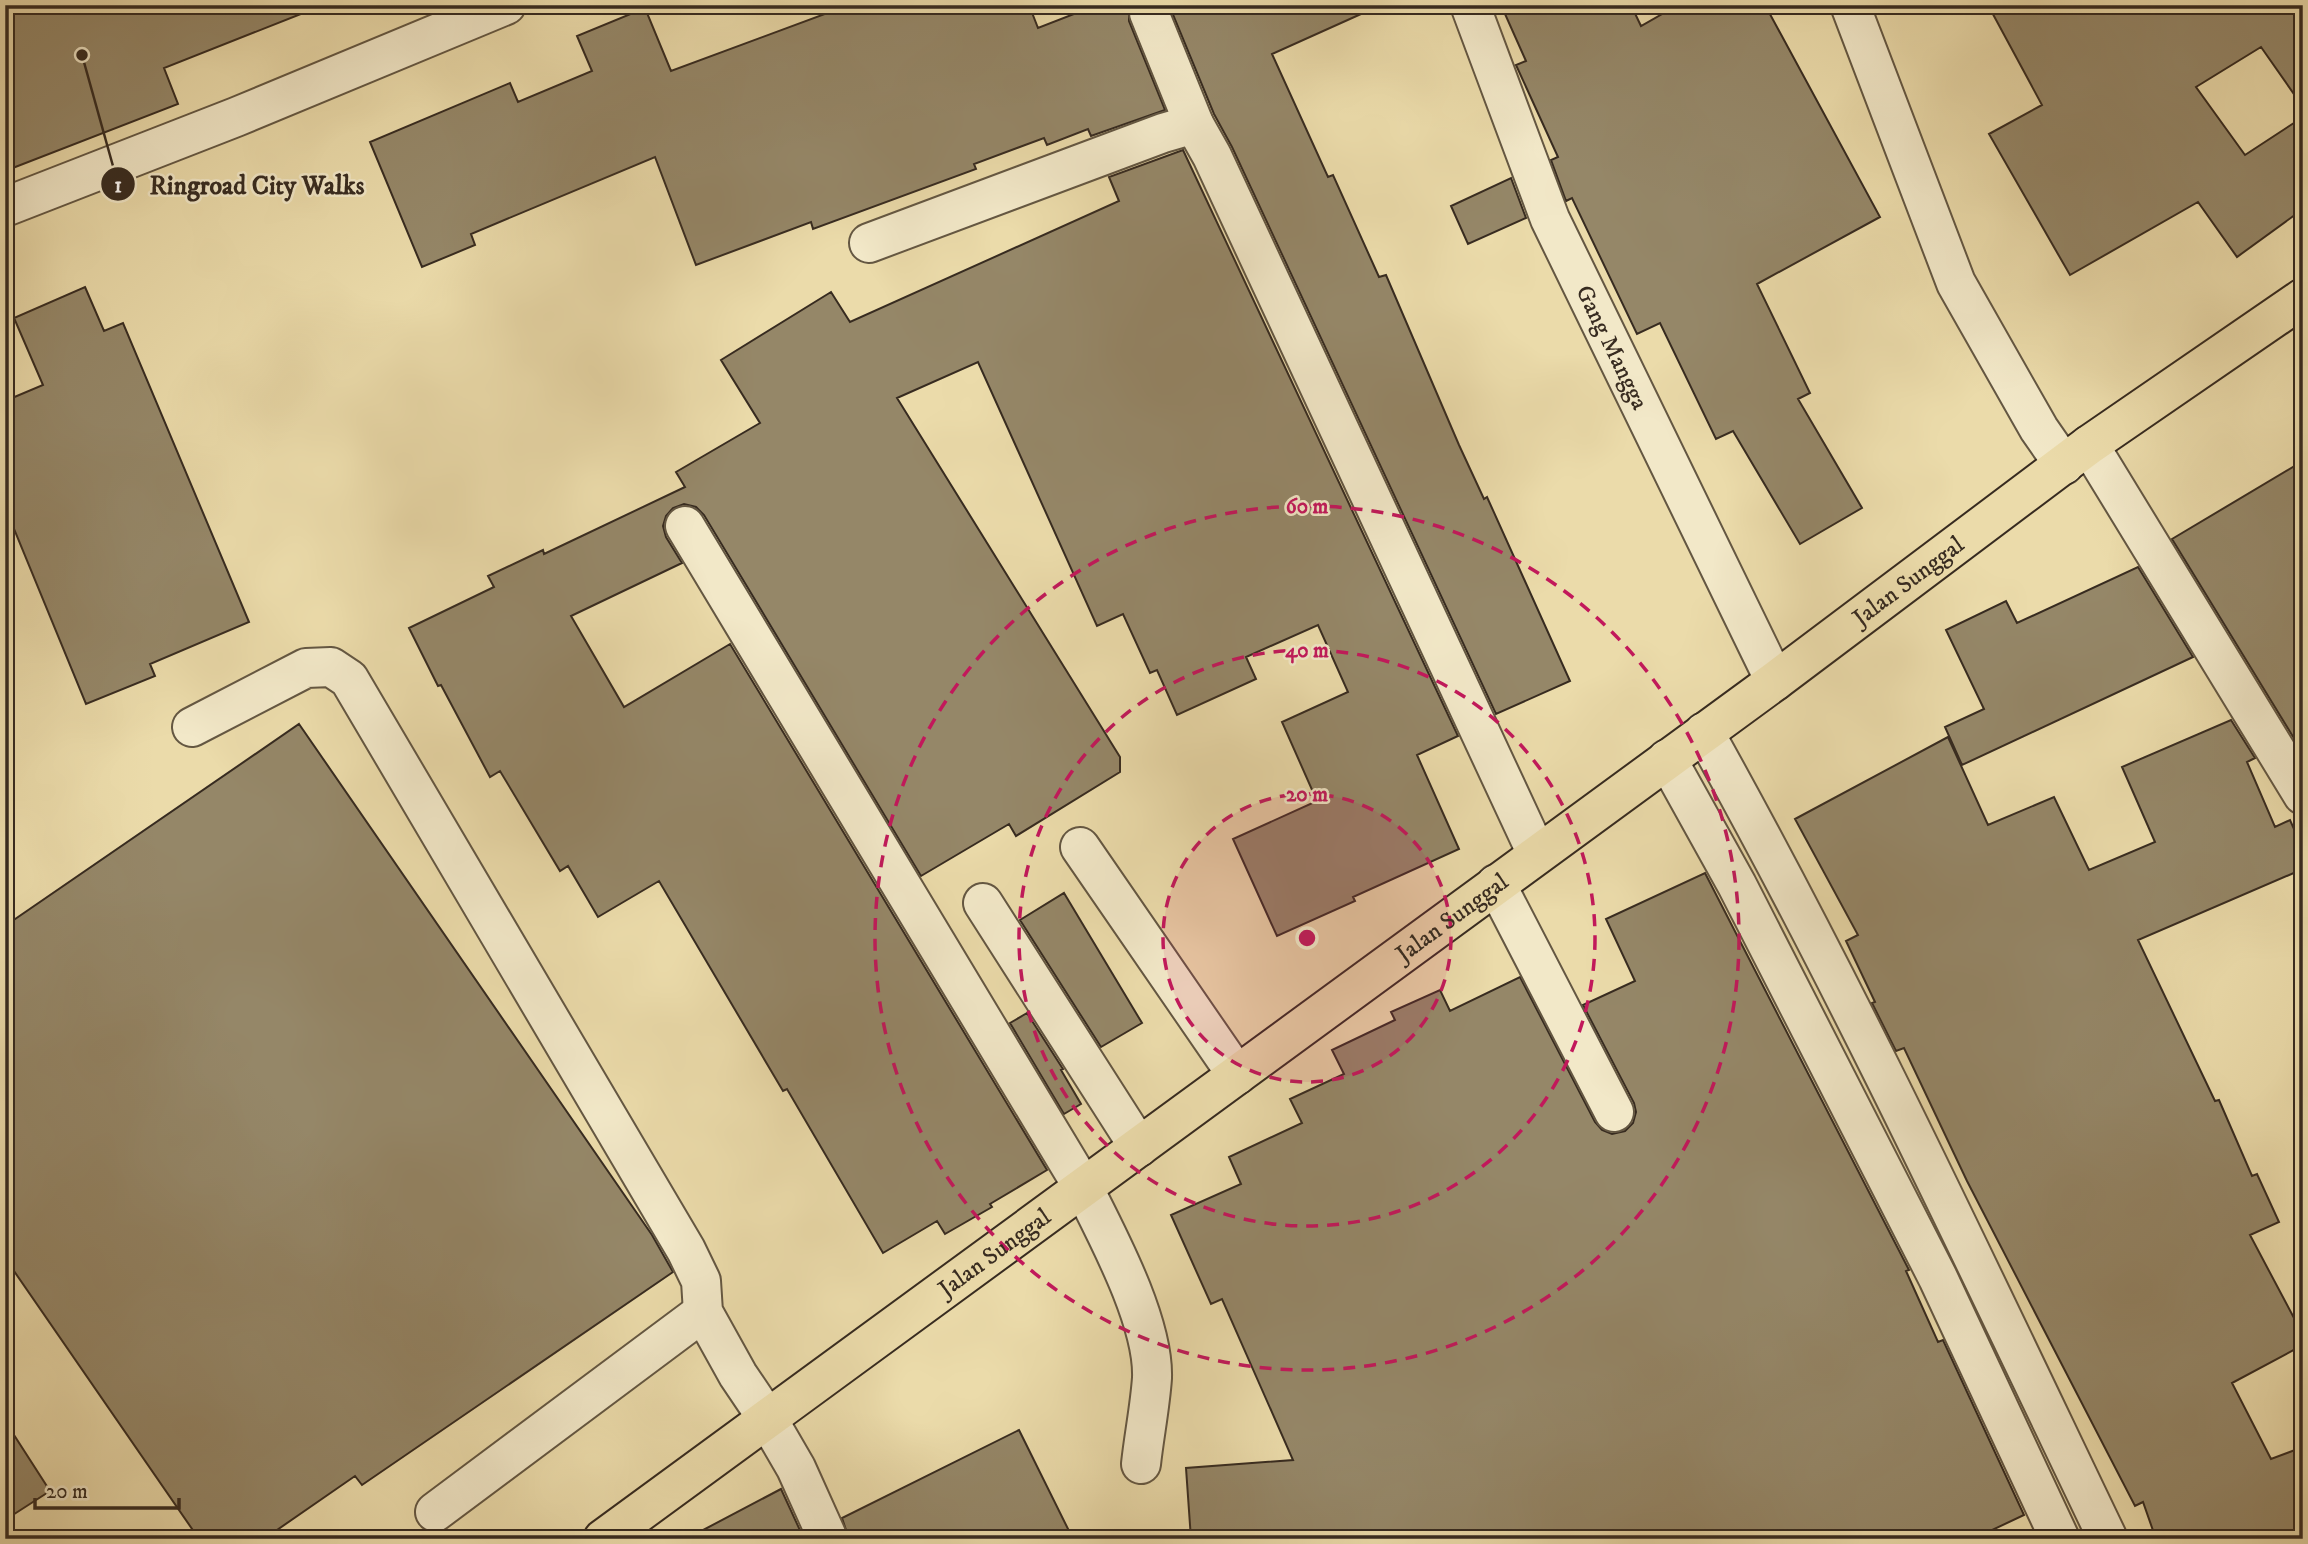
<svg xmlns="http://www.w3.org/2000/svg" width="2308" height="1544" font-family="'IM FELL DW Pica',serif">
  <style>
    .building { fill: #958768; stroke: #372b20; stroke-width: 2 }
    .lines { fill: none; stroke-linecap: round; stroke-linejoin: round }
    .minor-casing { stroke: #645742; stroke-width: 42 }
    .major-casing { stroke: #372b20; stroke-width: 42 }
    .minor { stroke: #f2e8c8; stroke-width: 38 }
    .major { stroke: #ebdbaa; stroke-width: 38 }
    .ring { fill: none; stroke: #c2185b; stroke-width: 3.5; stroke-dasharray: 12 9 }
    .labels { text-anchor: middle; stroke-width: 5; stroke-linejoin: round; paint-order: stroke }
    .street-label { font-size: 24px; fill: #372b20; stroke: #f2e8c8 }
    .centre { fill: #c2185b; stroke: #f2e8c8; stroke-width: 3.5 }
    .ring-label { font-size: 21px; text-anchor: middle; font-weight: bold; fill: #c2185b; stroke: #f2e8c8; stroke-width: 5; stroke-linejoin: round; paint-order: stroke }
    .leader { fill: none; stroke: #372b20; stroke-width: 2.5 }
    .callout-dot { fill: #372b20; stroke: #f2e8c8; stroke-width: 2.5 }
    .mark-label { font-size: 21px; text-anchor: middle; font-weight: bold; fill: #fff }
    .callout-label { font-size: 26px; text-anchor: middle; font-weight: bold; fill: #372b20; stroke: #f2e8c8; stroke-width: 5; stroke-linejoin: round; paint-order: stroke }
  </style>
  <rect width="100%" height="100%" fill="#ebdbaa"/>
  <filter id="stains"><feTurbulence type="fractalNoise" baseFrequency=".00286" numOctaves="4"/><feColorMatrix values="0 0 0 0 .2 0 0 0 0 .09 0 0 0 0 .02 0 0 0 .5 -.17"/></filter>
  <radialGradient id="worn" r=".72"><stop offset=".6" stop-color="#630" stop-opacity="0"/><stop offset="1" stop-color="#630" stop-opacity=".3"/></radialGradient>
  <path class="building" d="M5,5H316V8L164,68L178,104L5,171Z
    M849,5H1029L1038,28L1097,5H1129V21L1165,110L1091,136L1088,129L1047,145L1044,138L974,164L976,169L813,229L811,222L696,265L655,157L471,234L475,245L422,267L370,142L510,83L518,102L592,71L577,36L645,8L671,71Z
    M1169,5H1381L1272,54L1328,177L1333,175L1379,277L1386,275L1459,445L1484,499L1487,497L1570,681L1496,714L1232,147L1214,114Z
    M1501,5H1631L1641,26L1678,5H1765L1880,217L1757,284L1810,393L1798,399L1862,508L1800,544L1733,431L1716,439L1660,323L1637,334L1572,198L1566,201L1551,160L1558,157L1516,65L1526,61Z
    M1988,5H2303V107L2261,47L2196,87L2245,155L2303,117V209L2237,257L2198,202L2070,275L1989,134L2042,105Z
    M1183,150L1458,736L1417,755L1459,849L1353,897L1355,901L1277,936L1233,839L1317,801L1282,722L1348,692L1318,625L1246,657L1256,679L1177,715L1157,670L1150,673L1123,614L1097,626L978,362L897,398L1120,757V772L1016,836L1009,824L921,876L704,515L696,507L684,504L673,508L666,516L663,526L666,537L682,563L571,616L624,707L730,644L1047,1170L990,1204L992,1207L945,1234L937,1221L883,1253L787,1089L783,1091L659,881L598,917L568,866L560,871L500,771L490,777L441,685L438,686L409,628L494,587L488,576L543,550L544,554L685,487L676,472L760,423L721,360L831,292L850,322L1119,201L1109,177Z
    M1511,178L1526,218L1468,244L1451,206Z
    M85,287L104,331L123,323L249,622L150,664L155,676L86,704L5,507V401L43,385L14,318Z
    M2303,461V753L2172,539Z
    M2138,567L2193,657L1962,765L1945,727L1984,709L1946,630L2006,601L2017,623Z
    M2231,720L2255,758L2247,762L2275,827L2290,820L2303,849V869L2138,940L2215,1101L2219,1100L2252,1176L2257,1174L2279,1222L2250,1235L2303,1335V1345L2232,1383L2271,1459L2303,1447V1539H2156L2143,1502L2135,1506L1967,1181L1904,1048L1896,1051L1872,1003L1875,1002L1846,941L1858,935L1795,819L1948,737L1988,825L2054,797L2089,870L2155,842L2122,767Z
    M299,724L652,1235L673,1272L362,1485L355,1476L264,1539H199L5,1258V926Z
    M1705,873L1909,1270L1906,1271L1938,1342L1943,1340L2024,1515L1973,1539H1191L1186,1468L1293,1460L1222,1299L1211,1304L1171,1215L1241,1184L1229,1157L1302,1123L1290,1099L1344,1074L1332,1050L1395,1020L1391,1012L1440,990L1450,1011L1520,977L1595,1122L1602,1130L1612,1134L1625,1131L1633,1123L1636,1112L1634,1103L1583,1005L1635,981L1606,919Z
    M1064,893L1142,1023L1101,1047L1020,920Z
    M1027,1013L1063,1069L1061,1070L1081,1104L1064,1114L1010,1023Z
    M5,1421L50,1491L5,1520Z
    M1019,1430L1073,1539H849L842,1518Z
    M781,1489L804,1539H686Z"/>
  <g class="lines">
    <g class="minor-casing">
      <g id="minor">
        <path id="s1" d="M1470,5L1550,219L1775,681"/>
        <path d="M1850,5L1956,283L2039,429L2064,465"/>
        <path d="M1149,13L1194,124"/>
        <path d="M5,207L236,117L506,5"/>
        <path d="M869,243L1163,133L1194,124L1212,156L1537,854"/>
        <path d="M2089,445L2303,795"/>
        <path d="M685,526L1083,1187C1108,1237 1154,1322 1152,1378C1150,1407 1144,1436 1141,1464"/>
        <path d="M192,727L306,668L331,667L349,679L686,1250L701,1281L703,1312L738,1375L767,1418L796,1468L828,1539"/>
        <path d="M1704,732C1851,995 1978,1268 2108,1539"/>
        <path d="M1667,759L1737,885L1938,1278L2060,1539"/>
        <path d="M1080,847L1237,1075"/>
        <path d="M1496,884L1614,1112"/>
        <path d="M983,903L1139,1147"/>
        <path d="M435,1512L703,1312"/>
      </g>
    </g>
    <g class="major-casing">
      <g id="major">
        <path id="s2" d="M603,1539L1775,681L2089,445L2303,298"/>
      </g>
    </g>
    <use href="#minor" class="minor"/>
    <use href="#major" class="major"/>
  </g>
  <circle cx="1307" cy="938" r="144" fill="#c2185b" fill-opacity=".12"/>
  <g class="ring">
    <circle cx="1307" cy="938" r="144"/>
    <circle cx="1307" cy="938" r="288"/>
    <circle cx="1307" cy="938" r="432"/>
  </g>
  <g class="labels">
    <g class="street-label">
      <text dy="8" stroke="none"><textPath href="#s1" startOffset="371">Gang Mangga</textPath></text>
      <text dy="8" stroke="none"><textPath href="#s2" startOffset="1619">Jalan Sunggal</textPath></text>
      <text dy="8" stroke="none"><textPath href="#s2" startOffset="1052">Jalan Sunggal</textPath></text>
      <text dy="8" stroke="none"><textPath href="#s2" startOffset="485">Jalan Sunggal</textPath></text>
    </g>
  </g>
  <circle cx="1307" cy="938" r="10" class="centre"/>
  <g class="ring-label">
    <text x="1307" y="513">60 m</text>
    <text x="1307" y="657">40 m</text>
    <text x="1307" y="801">20 m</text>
  </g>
  <path class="leader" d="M82 55L118 184"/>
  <g class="callout-dot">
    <circle cx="82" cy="55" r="7"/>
    <circle cx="118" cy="184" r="18"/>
  </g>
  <g class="mark-label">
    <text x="118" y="192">1</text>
  </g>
  <g class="callout-label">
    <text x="257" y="194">Ringroad City Walks</text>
  </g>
  <rect width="2308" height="1544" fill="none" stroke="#ebdbaa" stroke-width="28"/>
  <rect x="7" y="7" width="2294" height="1530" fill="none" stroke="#372b20" stroke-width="3.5"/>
  <rect x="14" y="14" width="2280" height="1516" fill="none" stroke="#372b20" stroke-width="2"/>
  <path d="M35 1498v10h144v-10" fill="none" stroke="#372b20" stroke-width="3.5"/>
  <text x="46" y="1498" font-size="21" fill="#372b20" stroke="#f2e8c8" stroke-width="5" paint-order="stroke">20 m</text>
  <rect width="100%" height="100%" filter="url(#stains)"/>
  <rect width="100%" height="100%" fill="url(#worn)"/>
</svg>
